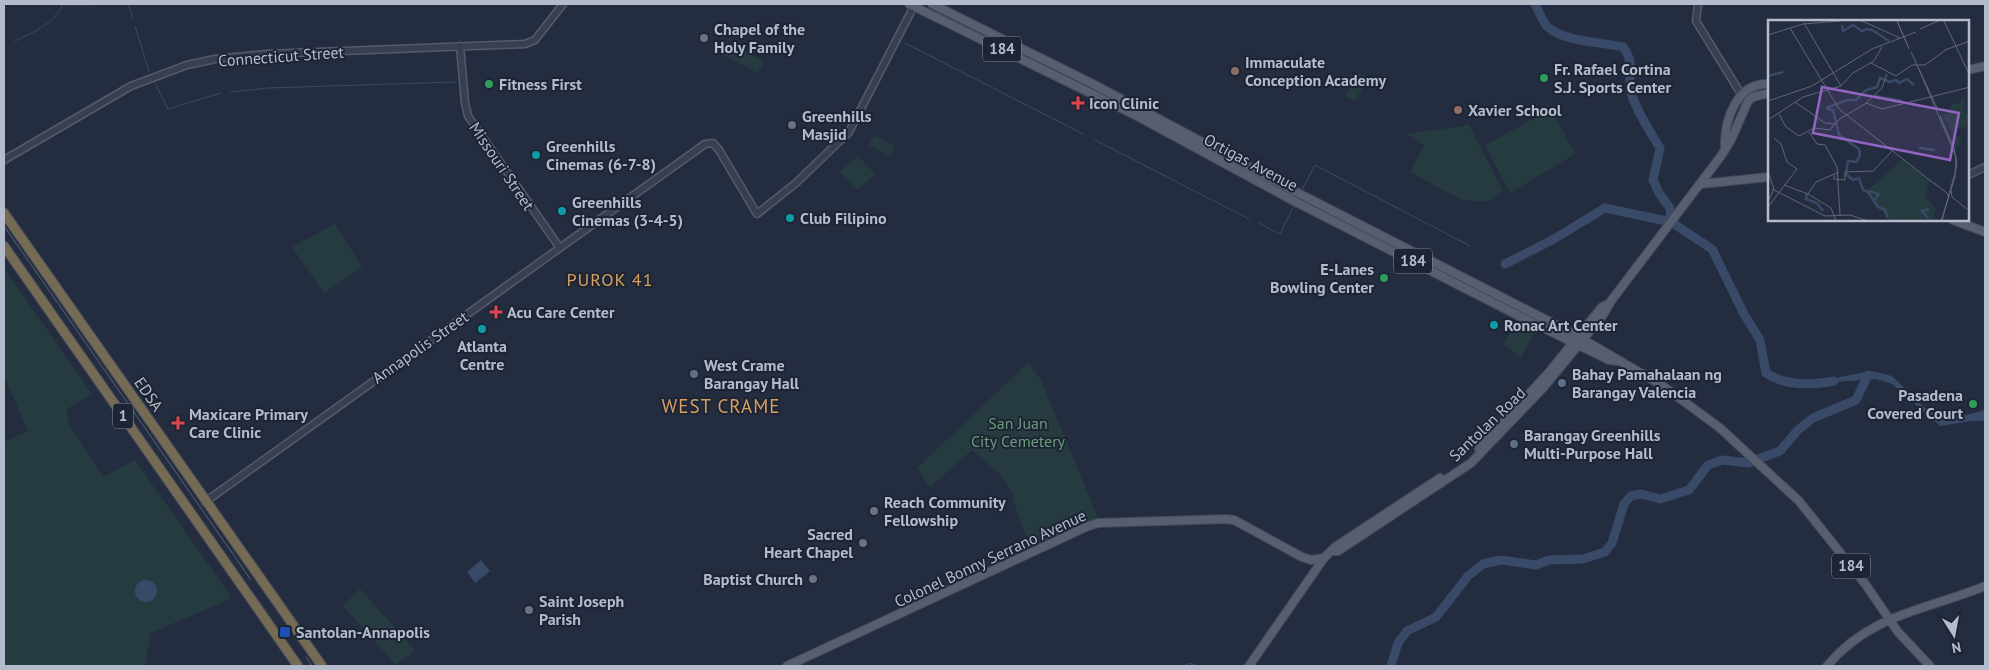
<svg xmlns="http://www.w3.org/2000/svg" width="1989" height="670" font-family="'PT Sans',sans-serif">
  <style>
    .green { fill: #263b40 }
    .water { fill: #394968 }
    .lines { fill: none; stroke-linecap: round; stroke-linejoin: round }
    .stream { stroke: #394968; stroke-width: 1 }
    .river { stroke: #394968; stroke-width: 9 }
    .minor-casing { stroke: #535b6a; stroke-width: 9 }
    .major-casing { stroke: #414958; stroke-width: 10 }
    .highway-casing { stroke: #404857; stroke-width: 11 }
    .minor { stroke: #38404f; stroke-width: 6 }
    .major { stroke: #565e6f; stroke-width: 8 }
    .highway { stroke: #756b55; stroke-width: 9 }
    .tram { stroke: #5a6376; stroke-width: 1 }
    .worship-dot { fill: #6b7280; stroke: #1d2534; stroke-width: 2 }
    .education-dot { fill: #8d6e63; stroke: #1d2534; stroke-width: 2 }
    .leisure-dot { fill: #2e9e5b; stroke: #1d2534; stroke-width: 2 }
    .health-dot { fill: #e0444e; stroke: #1d2534; stroke-width: 2 }
    .culture-dot { fill: #0f9aa8; stroke: #1d2534; stroke-width: 2 }
    .service-dot { fill: #5c6f8a; stroke: #1d2534; stroke-width: 2 }
    .transit-dot { fill: #1a4fb4; stroke: #1d2534; stroke-width: 2 }
    .labels { text-anchor: middle; stroke-width: 4; stroke-linejoin: round; paint-order: stroke }
    .shield { fill: #1d2534; stroke: #878e9d; stroke-width: 1 }
    .shield-label { font-size: 15px; font-weight: bold; fill: #b4bbca }
    .poi-label { font-size: 16px; font-weight: bold; fill: #b4bbca; stroke: #1d2534; text-anchor: start }
    .street-label { font-size: 16px; fill: #b4bbca; stroke: #1d2534 }
    .park-label { font-size: 16px; fill: #6b9b7a; stroke: #1d2534 }
    .neighbourhood-label { font-size: 18px; letter-spacing: 1px; fill: #d79f62; stroke: #1d2534 }
    .quarter-label { font-size: 19px; letter-spacing: 1px; fill: #d79f62; stroke: #1d2534 }
    .inset-river { fill: none; stroke: #394968; stroke-width: 2.5 }
    .inset-road { fill: none; stroke: #5e6677; stroke-width: 1 }
    .view { fill: #9265c3; fill-opacity: 0.15; stroke: #9265c3; stroke-width: 2.5 }
    .inset-edge { fill: none; stroke: #b4bbca; stroke-width: 2.5 }
  </style>
  <rect width="100%" height="100%" fill="#242d3f"/>
  <path class="green" d="M721,39L764,61L758,73L715,51Z
    M1359,72L1368,78L1355,101L1345,96Z
    M1552,109L1575,154L1510,193L1485,145Z
    M1469,125L1503,191L1486,202L1462,200L1410,172L1424,145L1407,134Z
    M874,136L895,146L890,156L869,145Z
    M858,156L875,174L857,190L840,172Z
    M335,224L362,267L324,293L292,247Z
    M4,268L92,394L67,409L69,424L103,477L135,460L232,598L151,633L145,666H4V442L28,431L4,376Z
    M1516,321L1535,330L1521,358L1504,344Z
    M1028,363L1041,380L1098,518L1031,547L1018,516L1012,492L998,472L972,450L930,487L917,468Z
    M360,589L415,650L396,665L343,606Z"/>
  <path class="water" d="M1871,371L1892,376L1924,407L1939,416L1967,415L1985,410V421H1971L1940,426L1892,384L1876,379L1822,383L1840,377Z
    M481,560L490,571L475,583L467,572Z
    M135 591a11 11 0 1 1 22 0a11 11 0 1 1-22 0Z"/>
  <g class="lines">
    <path class="stream" d="M128,4L133,18
      M135,26L149,71
      M15,41C33,32 54,25 62,5H92
      M905,43L1083,134
      M155,83L168,109L221,93
      M231,92L268,88L455,82
      M1095,140L1249,219
      M1302,190L1315,165L1470,246
      M1258,223L1280,234L1294,206
      M1184,666L1189,663L1197,666"/>
    <path class="river" d="M1535,4C1539,11 1543,24 1549,28C1566,42 1602,42 1623,47C1636,64 1627,75 1631,92C1634,107 1652,135 1660,148L1653,180L1659,193L1670,208L1671,222
      M1505,264L1554,239L1605,208L1671,222L1712,249L1744,314L1760,340L1766,373C1785,386 1813,385 1834,381
      M1391,666L1398,643L1407,631L1436,617L1468,576L1483,564L1501,560L1536,565L1549,560L1583,559L1605,552L1612,543L1624,504L1631,496L1641,494L1660,499L1689,490L1708,465L1723,460L1748,463L1780,451L1798,430L1813,418L1856,400L1868,375"/>
    <g class="minor-casing">
      <path id="minor" d="M1698,4L1696,21L1741,94
        M460,46L465,103L468,116L560,248
        M4,160L131,86L187,65L215,59L267,54L525,44L535,40L563,4
        M1968,175L1985,167
        M205,502L705,144L713,143L719,150L757,214L796,183L849,132L915,4"/>
    </g>
    <g class="major-casing">
      <path id="major" d="M909,4L1137,116L1294,201L1525,319L1609,360L1618,361
        M932,4L1093,84L1296,192L1572,333L1663,386L1720,428L1799,501L1866,585L1898,632L1930,666
        M1968,70L1985,66
        M1725,147C1724,120 1737,82 1769,84
        M1701,184L1769,177
        M1953,220L1985,232
        M1479,449L1550,371L1602,307L1610,303
        M1333,551H1338L1471,463L1543,388L1603,315L1611,301L1721,156L1731,140L1748,101L1753,97L1769,93
        M787,666L1086,527L1098,523L1227,519L1234,520L1302,557L1311,560L1324,558
        M1249,666L1324,558L1335,547L1440,478
        M1827,666C1870,614 1927,610 1985,586"/>
    </g>
    <g class="highway-casing">
      <path id="highway" d="M4,213L322,666
        M4,246L298,666"/>
    </g>
    <use href="#minor" class="minor"/>
    <use href="#major" class="major"/>
    <use href="#highway" class="highway"/>
    <path class="tram" d="M4,226L251,580
      M306,657L312,666"/>
  </g>
  <g class="worship-dot">
    <circle cx="704" cy="38" r="5"/>
    <circle cx="792" cy="125" r="5"/>
    <circle cx="874" cy="511" r="5"/>
    <circle cx="863" cy="543" r="5"/>
    <circle cx="813" cy="579" r="5"/>
    <circle cx="529" cy="610" r="5"/>
  </g>
  <g class="education-dot">
    <circle cx="1235" cy="71" r="5"/>
    <circle cx="1458" cy="110" r="5"/>
  </g>
  <g class="leisure-dot">
    <circle cx="1544" cy="78" r="5"/>
    <circle cx="489" cy="84" r="5"/>
    <circle cx="1384" cy="278" r="5"/>
    <circle cx="1973" cy="404" r="5"/>
  </g>
  <g class="health-dot">
    <path d="M1075.5 95.5h5v5h5v5h-5v5h-5v-5h-5v-5h5z"/>
    <path d="M493.5 304.5h5v5h5v5h-5v5h-5v-5h-5v-5h5z"/>
    <path d="M175.5 415.5h5v5h5v5h-5v5h-5v-5h-5v-5h5z"/>
  </g>
  <g class="culture-dot">
    <circle cx="536" cy="155" r="5"/>
    <circle cx="562" cy="211" r="5"/>
    <circle cx="790" cy="218" r="5"/>
    <circle cx="1494" cy="325" r="5"/>
    <circle cx="482" cy="329" r="5"/>
  </g>
  <g class="service-dot">
    <circle cx="694" cy="374" r="5"/>
    <circle cx="1562" cy="383" r="5"/>
    <circle cx="1514" cy="444" r="5"/>
  </g>
  <rect class="transit-dot" x="279" y="626" width="12" height="12" rx="2.5"/>
  <g class="labels">
    <g class="shield">
      <rect x="983" y="36.5" width="38" height="25" rx="4"/>
      <rect x="1394" y="248.5" width="38" height="25" rx="4"/>
      <rect x="113" y="403.5" width="20" height="25" rx="4"/>
      <rect x="1832" y="553.5" width="38" height="25" rx="4"/>
    </g>
    <g class="shield-label">
      <text x="1002" y="54">184</text>
      <text x="1413" y="266">184</text>
      <text x="123" y="421">1</text>
      <text x="1851" y="571">184</text>
    </g>
    <g class="poi-label">
      <text x="714" y="35">Chapel of the<tspan x="714" dy="18">Holy Family</tspan></text>
      <text x="1245" y="68">Immaculate<tspan x="1245" dy="18">Conception Academy</tspan></text>
      <text x="1554" y="75">Fr. Rafael Cortina<tspan x="1554" dy="18">S.J. Sports Center</tspan></text>
      <text x="499" y="90">Fitness First</text>
      <text x="1089" y="109">Icon Clinic</text>
      <text x="1468" y="116">Xavier School</text>
      <text x="802" y="122">Greenhills<tspan x="802" dy="18">Masjid</tspan></text>
      <text x="546" y="152">Greenhills<tspan x="546" dy="18">Cinemas (6-7-8)</tspan></text>
      <text x="572" y="208">Greenhills<tspan x="572" dy="18">Cinemas (3-4-5)</tspan></text>
      <text x="800" y="224">Club Filipino</text>
      <text x="1374" y="275" text-anchor="end">E-Lanes<tspan x="1374" dy="18">Bowling Center</tspan></text>
      <text x="507" y="318">Acu Care Center</text>
      <text x="1504" y="331">Ronac Art Center</text>
      <text x="482" y="352" text-anchor="middle">Atlanta<tspan x="482" dy="18">Centre</tspan></text>
      <text x="704" y="371">West Crame<tspan x="704" dy="18">Barangay Hall</tspan></text>
      <text x="1572" y="380">Bahay Pamahalaan ng<tspan x="1572" dy="18">Barangay Valencia</tspan></text>
      <text x="1963" y="401" text-anchor="end">Pasadena<tspan x="1963" dy="18">Covered Court</tspan></text>
      <text x="189" y="420">Maxicare Primary<tspan x="189" dy="18">Care Clinic</tspan></text>
      <text x="1524" y="441">Barangay Greenhills<tspan x="1524" dy="18">Multi-Purpose Hall</tspan></text>
      <text x="884" y="508">Reach Community<tspan x="884" dy="18">Fellowship</tspan></text>
      <text x="853" y="540" text-anchor="end">Sacred<tspan x="853" dy="18">Heart Chapel</tspan></text>
      <text x="803" y="585" text-anchor="end">Baptist Church</text>
      <text x="539" y="607">Saint Joseph<tspan x="539" dy="18">Parish</tspan></text>
      <text x="296" y="638">Santolan-Annapolis</text>
    </g>
    <g class="street-label">
      <text transform="translate(281 56) rotate(-4)" y="6">Connecticut Street</text>
      <text transform="translate(1251 162) rotate(28)" y="6">Ortigas Avenue</text>
      <text transform="translate(502 166) rotate(56)" y="6">Missouri Street</text>
      <text transform="translate(420 347) rotate(-35)" y="6">Annapolis Street</text>
      <text transform="translate(149 394) rotate(55)" y="6">EDSA</text>
      <text transform="translate(1487 424) rotate(-44)" y="6">Santolan Road</text>
      <text transform="translate(990 558) rotate(-25)" y="6">Colonel Bonny Serrano Avenue</text>
    </g>
    <g class="park-label">
      <text x="1018" y="429">San Juan<tspan x="1018" dy="18">City Cemetery</tspan></text>
    </g>
    <g class="neighbourhood-label">
      <text x="610" y="286">PUROK 41</text>
    </g>
    <g class="quarter-label">
      <text x="721" y="413">WEST CRAME</text>
    </g>
  </g>
  <g transform="translate(1768 20)">
    <rect width="201" height="201" fill="#242d3f"/>
    <path d="M196,77L199,90L198,87L194,88L200,95L198,107L186,110L188,116L194,118L188,129L181,106L174,95L180,94L184,84L193,83ZM134,140L161,160L157,177L168,189L164,201H122L99,171Z" fill="#263b40"/>
    <path class="inset-river" d="M74,5L75,11L85,5L94,11L98,9L104,10L121,21M0,56L15,52M107,76L134,81M58,88L79,80H88L98,70L109,67L112,58L122,62L128,60L131,63L139,59L146,65M59,89L65,90L71,115L91,129L92,136L88,142L80,141L78,154L85,160L91,158L95,170L99,171L110,187L117,190L120,198M151,128L167,130M101,171L111,174L107,180M39,174L38,179L49,183L55,191M160,198L154,191L161,189"/>
    <path class="inset-road" d="M94,1L132,18M129,1L135,15M129,1L140,26M176,1L202,56M36,3L73,66M22,8L71,89L168,165M152,9L170,1M0,15L35,4L72,1M135,15L141,29M177,30L202,21M143,32L170,90M103,43L128,56L144,45H157L179,29M150,47L188,137L187,157L173,201M0,81L44,66L104,29L148,12M27,82L57,103L67,104M98,83L114,89L202,67M11,94L18,107L31,116L46,108L62,110L65,106M172,96L186,128L189,145L174,201M75,97L97,84L114,68L119,54M0,100L35,77L73,66L85,53L106,41L114,27M63,108L75,96M41,112L49,124L57,125L69,147L72,195M0,152L6,169L0,181M77,152L105,151L124,131M66,155V159L77,160V152M166,163L179,173L181,178M16,165L40,174M4,169L57,196L82,195L100,201M183,170L184,177L199,189M40,174L48,162L71,152M40,174L63,188L68,201M0,187L29,149L19,142L13,124L6,118"/>
    <path class="view" d="M54,67L191,93L182,140L45,113Z"/>
    <rect width="201" height="201" class="inset-edge"/>
  </g>
  <rect width="1989" height="670" fill="none" stroke="#b4bbca" stroke-width="10"/>
  <g transform="translate(1954 635) rotate(169)" stroke="#1d2534" stroke-width="4" paint-order="stroke">
  <path d="M0-4L9 19L0 12L-9 19Z" fill="#b4bbca"/>
  <text y="-8" font-size="14" font-weight="bold" text-anchor="middle" fill="#b4bbca">N</text>
  </g>
</svg>
